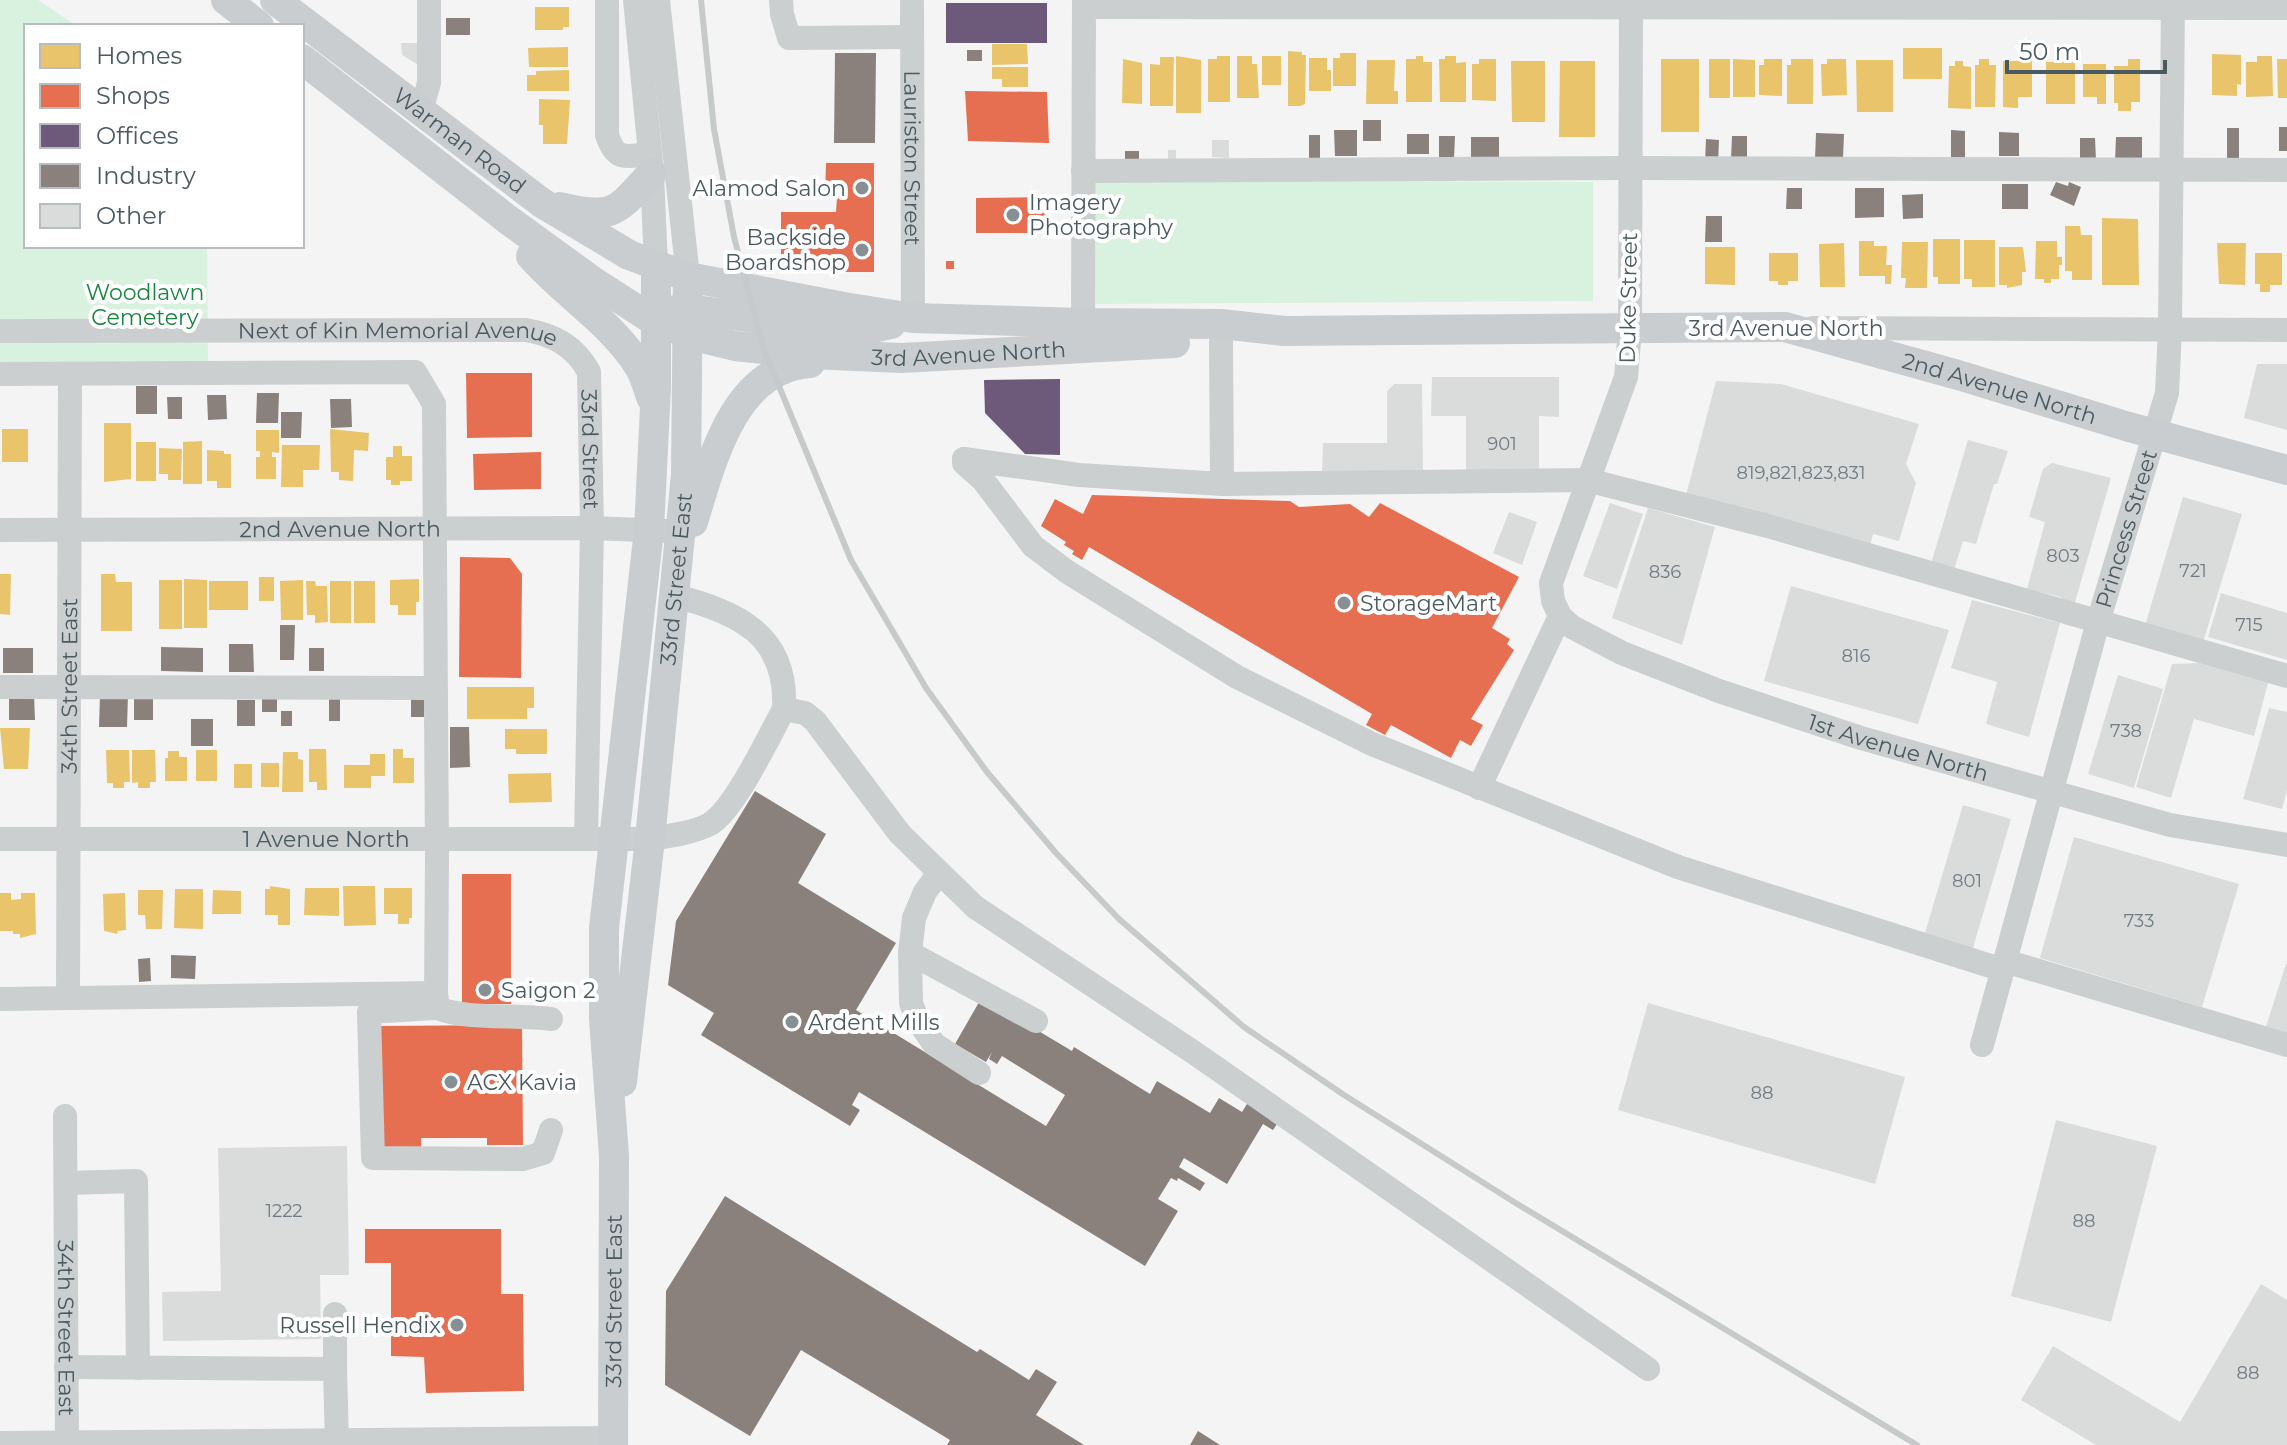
<svg xmlns="http://www.w3.org/2000/svg" width="2287" height="1445" font-family="Montserrat,sans-serif">
  <style>
    .green { fill: #d9f2df }
    .homes { fill: #e9c46a }
    .shops { fill: #e76f51 }
    .offices { fill: #6d597a }
    .industry { fill: #8a817c }
    .building { fill: #dadcdc }
    .lines { fill: none; stroke-linecap: round; stroke-linejoin: round }
    .minor { stroke: #cbcfcf; stroke-width: 24 }
    .major { stroke: #c9cdcf; stroke-width: 30 }
    .rail { stroke: #c7caca; stroke-width: 6 }
    .poi-dot { fill: #869094; stroke: #fff; stroke-width: 3 }
    .labels { text-anchor: middle; stroke-width: 8; stroke-linejoin: round; paint-order: stroke }
    .number-label { font-size: 18px; fill: #707c81 }
    .street-label { font-size: 22px; fill: #4a5a61; stroke: #fff }
    .poi-label { font-size: 22px; fill: #4a5a61; stroke: #fff; text-anchor: start }
    .park-label { font-size: 22px; fill: #18853c; stroke: #fff }
  </style>
  <rect width="100%" height="100%" fill="#f4f4f4"/>
  <path class="green" d="M0,0H38L77,26H26V246H207L208,364L0,363Z
    M1091,180L1593,182V301L1090,304Z"/>
  <path class="homes" d="M535,7H569V27H563V30H535Z
    M992,44H1027L1028,64L992,65Z
    M568,47V67H529L528,48Z
    M1903,48H1942V79H1903Z
    M1288,51L1302,52V55H1306L1305,104L1300,106H1288Z
    M1340,53H1356V86H1333V58H1340Z
    M2212,54L2241,55V85L2237,84V96L2212,95Z
    M1176,56L1201,60V113H1176Z
    M1217,56H1230V102H1208V59H1217Z
    M1237,56H1252V64H1257L1259,98H1237Z
    M1262,56H1281V85H1262Z
    M1416,56H1423V62H1432V102H1406V59H1416Z
    M1445,56H1456V63L1466,62V102H1440L1439,59H1445Z
    M2257,56H2272L2273,96L2246,97V62H2257Z
    M1160,57H1174L1173,106H1150V64L1160,65Z
    M1309,58H1327V70H1331V91H1309Z
    M1123,59L1142,63V104L1122,103Z
    M1479,59H1496V101L1472,100V64H1479Z
    M1661,59H1699V132H1661Z
    M1709,59H1730V98H1709Z
    M1733,59L1755,60V97H1733Z
    M1764,59H1782V96L1759,95V65H1764Z
    M1791,59H1813V104H1787V65H1791Z
    M1827,59H1846L1847,95L1822,96L1821,64H1827Z
    M1979,59H1989V65H1996L1995,107H1975V65H1979Z
    M2128,59H2140V102H2131V111H2118V103H2114V66H2128Z
    M2277,59H2287V98H2278Z
    M1367,60H1395L1394,91H1398V104H1366Z
    M1856,60H1893V112H1857Z
    M1511,61H1545V122H1512Z
    M1560,61H1595V137H1559Z
    M1955,61H1963V66L1971,67V109L1948,108L1949,66H1955Z
    M2003,61H2032V97H2018V108L2003,107Z
    M2046,62H2075V104H2046Z
    M2083,64H2106V104H2097V97H2083Z
    M992,67H1028V87H1002V79H992Z
    M569,70V91H527V75H536V71Z
    M539,99L570,100L567,144H543V125H539Z
    M2102,218L2138,219L2139,285H2102Z
    M2065,226H2080L2081,235H2092V280H2072V271H2065Z
    M1933,239H1960V284H1938V277H1933Z
    M1964,240H1995V287H1972V279H1964Z
    M1859,241H1874V246H1887L1886,265H1892L1891,284H1885V276H1859Z
    M2036,241H2057V257H2062V265H2059V279H2051V283H2044V279H2035Z
    M1902,242H1928L1927,288H1905L1906,278H1901Z
    M1844,243L1845,287H1820L1819,244Z
    M2217,243H2246L2245,285L2219,284Z
    M1705,247H1735V285L1705,284Z
    M1999,247H2023L2026,272H2022V285L2007,288V285H1999Z
    M1769,253H1798V281H1788V285H1778V281H1769Z
    M2255,253H2282V285H2270V292H2260V284H2255Z
    M104,423H131V479L104,482Z
    M2,429H28V462H2Z
    M330,429L369,433L368,451L354,450L353,481L339,480V472H331Z
    M256,430H279V453L272,452V457H276V479H256V457H260V451H256Z
    M202,441V484H183V442Z
    M136,442H156V481H136Z
    M282,445H320L319,470H303V487H281Z
    M393,446H402V456H412V481H400V485H391V480H386V457H393Z
    M159,448L182,449L181,480H168V474H159Z
    M207,450L224,451V454H231V488H217V481H207Z
    M0,574H11L10,615L0,614Z
    M101,574H115L116,582H132V631H101Z
    M259,577H274V601H259Z
    M184,579L207,580V628H184Z
    M419,579V602H416V615H398V605H390V580Z
    M159,580H182V629H159Z
    M303,580V620H281L280,581Z
    M209,581H248V610H209Z
    M306,581H315L316,586H327L328,622L315,623V615H307Z
    M330,581H351V623H330Z
    M354,581H375V623H354Z
    M467,687H534V708H527V719H467Z
    M0,728H30L28,769H4Z
    M505,729H547V754H516V749H505Z
    M309,749H326L327,790H317V782H309Z
    M393,749H403V758H414V783H393Z
    M106,750H129L130,782H124V788H113V783H107Z
    M132,750H155L156,782H150V788H138V782L132,783Z
    M196,750H217V781H196Z
    M168,751H179V757H187V781H165V758H168Z
    M283,752H298V759L303,760V792H282Z
    M370,754H385V776H371V788H344V765H370Z
    M261,763H279V787H261Z
    M234,764H252V788H234Z
    M551,773L552,802L509,803L508,774Z
    M270,886L290,889V925H278V915H265V889H270Z
    M343,886H375L376,925L344,926Z
    M305,888H339V916L304,915Z
    M384,888H412V918H409V924H398V914H384Z
    M175,889H203V929L174,928Z
    M138,890H163L162,929H146L145,915H138Z
    M213,890L241,891V914H212Z
    M0,893H11V900L21,899V893H35L36,934L20,938V934H13V931H0Z
    M125,893L126,930L117,931L118,934L104,931L103,894Z"/>
  <path class="shops" d="M965,91L1047,92L1049,143L968,141Z
    M826,163H874V272H836V266H781V212H836L837,197H825Z
    M1049,197V233H976V198Z
    M946,261H954V269H946Z
    M466,373H532V437L467,438Z
    M541,452V489L474,490L473,454Z
    M1092,495L1290,501L1299,507L1350,504L1369,517L1380,503L1519,577L1492,628L1510,639L1507,644L1514,650L1471,719L1483,725L1471,746L1460,740L1451,758L1391,725L1385,735L1366,725L1372,714L1089,547L1082,560L1072,554L1074,551L1064,545L1066,542L1041,526L1055,499L1083,514Z
    M460,557L510,558L522,574L521,678L459,677Z
    M462,874H511V1004H462Z
    M522,1025L523,1145H487V1138H421V1150H380V1026Z
    M365,1229H501V1294H523L524,1391L426,1393L424,1357L391,1356V1263H365Z"/>
  <path class="offices" d="M946,3H1047V43H946Z
    M1060,379V455L1025,454L985,413L984,380Z"/>
  <path class="industry" d="M446,18H470V35H446Z
    M967,50H982V61H967Z
    M835,53H876L875,143H834Z
    M1363,120H1381V141H1363Z
    M2279,127H2287V151H2279Z
    M2227,128H2239V165H2227Z
    M1334,130H1357V156H1335Z
    M1951,130L1965,131V161H1951Z
    M1999,132L2019,133V156H1999Z
    M1816,133L1844,134L1843,159H1815Z
    M1407,134H1429V154H1407Z
    M1309,135H1320V159H1309Z
    M1439,136H1455L1454,158H1439Z
    M1732,136H1747V159H1731Z
    M1471,137H1499V160H1471Z
    M2116,137H2142V162H2115Z
    M2080,138H2095L2096,160H2080Z
    M1706,139L1719,140L1718,164L1705,163Z
    M1125,151H1139V162H1125Z
    M2056,182L2068,186L2069,182L2081,187L2074,206L2050,195Z
    M2002,184H2028V209H2002Z
    M1787,188H1802V209H1786Z
    M1855,188H1884V217L1855,218Z
    M1923,194V218L1903,219L1902,195Z
    M1706,216H1722V242H1705Z
    M136,386H157V414H136Z
    M257,393H279L278,423H256Z
    M207,395H226L227,419L208,420Z
    M167,397H182V419H168Z
    M330,399H351L352,427L331,428Z
    M281,412H302L301,438H281Z
    M280,625H295L294,660H280Z
    M229,644H253L254,672H229Z
    M161,647L203,648V672L161,671Z
    M3,648H33V673H3Z
    M309,648H324V671H309Z
    M34,695L35,720H9V696Z
    M100,695H128L127,727H99Z
    M411,696H424V717H411Z
    M134,697H153V720H134Z
    M262,697H277V712H262Z
    M329,697H340V721H329Z
    M237,700H255V726H237Z
    M281,711H292V726H281Z
    M191,719H213V746H191Z
    M450,727H469L470,767L450,768Z
    M755,791L826,834L798,883L896,943L856,1010L1046,1126L1065,1095L1002,1056L997,1064L989,1059L992,1052L986,1062L955,1044L982,997L1072,1051L1074,1047L1150,1094L1157,1081L1210,1113L1219,1098L1242,1112L1250,1099L1281,1118L1273,1130L1263,1124L1227,1184L1184,1158L1179,1167L1205,1183L1200,1191L1178,1178L1177,1181L1171,1178L1158,1199L1178,1211L1145,1266L859,1092L852,1105L860,1110L850,1126L701,1035L714,1013L668,985L676,921Z
    M171,955L196,956L195,979L171,978Z
    M150,958L151,981L139,982L138,959Z
    M725,1196L977,1352L980,1349L1029,1380L1036,1369L1057,1382L1036,1415L1084,1445H947L950,1440L801,1350L750,1436L665,1385L666,1291Z
    M1198,1431L1220,1445H1190Z"/>
  <path class="building" d="M401,43H420V66L402,55Z
    M1212,140H1229V158L1212,157Z
    M1168,150H1176V160H1168Z
    M2257,364H2287V430L2244,418Z
    M1432,377H1559V417L1539,416V472L1466,471V416H1431Z
    M1716,381L1781,384L1919,424L1906,464L1916,483L1899,541L1873,534L1869,550L1685,499Z
    M1394,384H1422L1423,474L1322,473L1323,443H1387V391Z
    M1968,440L2008,451L1997,484H1994L1976,544L1963,541L1953,573L1930,567Z
    M2052,463L2111,478L2073,609L2059,605L2061,597L2027,589L2045,522L2029,517L2043,469Z
    M2183,497L2242,514L2202,646L2144,629Z
    M1610,503L1643,514L1617,589L1583,576Z
    M1648,508L1715,527L1682,645L1612,618Z
    M1509,512L1537,522L1522,565L1493,553Z
    M1791,586L1949,630L1918,724L1764,681Z
    M2221,593L2287,613V660L2208,637Z
    M1972,600L2060,623L2029,737L1986,724L1997,682L1951,668Z
    M2199,663L2268,683L2254,736L2194,719L2171,798L2136,787L2172,664Z
    M2118,675L2163,689L2134,788L2088,774Z
    M2269,708L2287,712V790L2282,809L2243,799Z
    M1963,805L2011,819L1970,958L1922,943Z
    M2074,837L2239,884L2202,1007L2040,958Z
    M2286,964H2287V1042L2263,1036Z
    M1648,1003L1905,1077L1875,1184L1618,1110Z
    M2056,1120L2157,1146L2111,1322L2011,1296Z
    M347,1146L349,1275H320L321,1339L163,1341L162,1292L221,1291L218,1148Z
    M2261,1284L2287,1300V1445H2096L2021,1400L2053,1346L2180,1422Z"/>
  <g class="lines">
    <g class="minor">
      <path d="M607,0V135C616,162 625,156 650,154"/>
      <path d="M635,0L652,173L656,266"/>
      <path d="M658,0L688,277"/>
      <path d="M781,0L782,14L789,38L912,37"/>
      <path id="s1" d="M912,0L913,318"/>
      <path id="s2" d="M1631,0L1630,329L1626,377L1551,583L1553,601L1560,616L1572,627L1622,653L1719,691L1861,738L2170,825L2287,845"/>
      <path d="M1084,7L2287,8"/>
      <path d="M421,111L429,83V0"/>
      <path d="M1083,171L1630,168L2287,170"/>
      <path d="M1083,323L1084,0"/>
      <path d="M1813,328L2287,330"/>
      <path id="s3" d="M0,331L526,330C554,335 575,346 589,372L592,528L586,839"/>
      <path d="M1221,341L1222,484"/>
      <path d="M0,374L415,372L434,404L437,855L436,993L438,1008C465,1020 518,1014 551,1019"/>
      <path d="M964,459L1079,475L1222,484L1587,480L1768,526L2287,676"/>
      <path d="M964,459V463L983,480L1033,546L1066,571L1237,677L1372,744L1678,867L2003,970"/>
      <path id="s4" d="M0,530L592,528L666,531"/>
      <path d="M675,596C738,612 788,635 784,709"/>
      <path d="M0,687L435,688"/>
      <path d="M1479,788L1560,616"/>
      <path id="s5" d="M0,839H650C669,836 693,833 710,824C735,809 769,736 784,709L805,713L815,721L900,834L975,907L1196,1054L1648,1369"/>
      <path d="M939,873L925,892L914,918L910,953L911,1003L918,1021L934,1044L979,1073"/>
      <path d="M910,953L1036,1021"/>
      <path d="M2005,961L2287,1045"/>
      <path id="s6" d="M68,996L70,375"/>
      <path d="M0,999L436,993"/>
      <path d="M434,1008L369,1012L373,1158L523,1159L543,1153L551,1130"/>
      <path id="s7" d="M1982,1045L2098,622L2167,393L2170,330L2173,0"/>
      <path id="s8" d="M65,1116L67,1445"/>
      <path d="M66,1183L136,1181L138,1368"/>
      <path d="M66,1367L335,1369L337,1445"/>
      <path d="M335,1369V1314"/>
      <path d="M0,1443L613,1438"/>
    </g>
    <g class="major">
      <path d="M226,0L259,26"/>
      <path id="s9" d="M275,0L542,203L629,255L688,277L844,307L913,318L1083,323L1221,324L1284,331L1785,327L1958,375L2129,427L2287,470"/>
      <path id="s10" d="M302,59L507,219L591,280L656,322L706,339L735,346L809,354L902,358L1175,343"/>
      <path d="M560,207C615,220 616,212 652,173"/>
      <path d="M531,256C565,295 613,323 640,368C645,377 648,388 651,397"/>
      <path d="M669,311L688,309L843,330H865L891,324"/>
      <path d="M693,522C712,460 734,368 810,363"/>
      <path id="s11" d="M622,1082L650,839L686,475L688,277"/>
      <path id="s12" d="M613,1445L614,1156L604,1019V928L649,530L656,387V266"/>
    </g>
    <path class="rail" d="M701,0L714,129L734,237L764,350L851,560L926,688L987,772L1056,853L1119,919L1244,1027L1344,1095L1514,1202L1917,1445"/>
  </g>
  <g class="poi-dot">
    <circle cx="862" cy="188" r="8"/>
    <circle cx="1013" cy="215" r="8"/>
    <circle cx="862" cy="250" r="8"/>
    <circle cx="1344" cy="603" r="8"/>
    <circle cx="485" cy="990" r="8"/>
    <circle cx="792" cy="1022" r="8"/>
    <circle cx="451" cy="1082" r="8"/>
    <circle cx="457" cy="1325" r="8"/>
  </g>
  <g class="labels">
    <g class="number-label">
      <text x="1502" y="450">901</text>
      <text x="1801" y="479">819,821,823,831</text>
      <text x="2063" y="562">803</text>
      <text x="2193" y="577">721</text>
      <text x="1665" y="578">836</text>
      <text x="2249" y="631">715</text>
      <text x="1856" y="662">816</text>
      <text x="2126" y="737">738</text>
      <text x="1967" y="887">801</text>
      <text x="2139" y="927">733</text>
      <text x="1762" y="1099">88</text>
      <text x="284" y="1217">1222</text>
      <text x="2084" y="1227">88</text>
      <text x="2248" y="1379">88</text>
    </g>
    <g class="street-label">
      <text dy="8" stroke="none"><textPath href="#s9" startOffset="232">Warman Road</textPath></text>
      <text dy="8" stroke="none"><textPath href="#s1" startOffset="158">Lauriston Street</textPath></text>
      <text transform="translate(1628 298) rotate(-89)" y="8">Duke Street</text>
      <text x="1786" y="336">3rd Avenue North</text>
      <text dy="8" stroke="none"><textPath href="#s3" startOffset="398">Next of Kin Memorial Avenue</textPath></text>
      <text dy="8" stroke="none"><textPath href="#s10" startOffset="758">3rd Avenue North</textPath></text>
      <text dy="8" stroke="none"><textPath href="#s9" startOffset="1824">2nd Avenue North</textPath></text>
      <text dy="8" stroke="none"><textPath href="#s3" startOffset="682">33rd Street</textPath></text>
      <text dy="8" stroke="none"><textPath href="#s7" startOffset="536">Princess Street</textPath></text>
      <text dy="8" stroke="none"><textPath href="#s4" startOffset="340">2nd Avenue North</textPath></text>
      <text dy="8" stroke="none"><textPath href="#s11" startOffset="506">33rd Street East</textPath></text>
      <text dy="8" stroke="none"><textPath href="#s6" startOffset="310">34th Street East</textPath></text>
      <text dy="8" stroke="none"><textPath href="#s2" startOffset="996">1st Avenue North</textPath></text>
      <text dy="8" stroke="none"><textPath href="#s5" startOffset="326">1 Avenue North</textPath></text>
      <text dy="8" stroke="none"><textPath href="#s12" startOffset="144">33rd Street East</textPath></text>
      <text dy="8" stroke="none"><textPath href="#s8" startOffset="212">34th Street East</textPath></text>
    </g>
    <g class="poi-label">
      <text x="846" y="196" text-anchor="end">Alamod Salon</text>
      <text x="1029" y="210">Imagery<tspan x="1029" dy="25">Photography</tspan></text>
      <text x="846" y="245" text-anchor="end">Backside<tspan x="846" dy="25">Boardshop</tspan></text>
      <text x="1360" y="611">StorageMart</text>
      <text x="501" y="998">Saigon 2</text>
      <text x="808" y="1030">Ardent Mills</text>
      <text x="467" y="1090">ACX Kavia</text>
      <text x="441" y="1333" text-anchor="end">Russell Hendix</text>
    </g>
    <g class="park-label">
      <text x="145" y="300">Woodlawn<tspan x="145" dy="25">Cemetery</tspan></text>
    </g>
  </g>
  <rect x="24" y="24" width="280" height="224" fill="#ffffff" stroke="#b7bdc0" stroke-width="2"/>
  <rect x="40" y="44" width="40" height="24" fill="#e9c46a" stroke="#b7bdc0" stroke-width="2"/>
  <text x="96" y="64" font-size="24" fill="#4a5a61">Homes</text>
  <rect x="40" y="84" width="40" height="24" fill="#e76f51" stroke="#b7bdc0" stroke-width="2"/>
  <text x="96" y="104" font-size="24" fill="#4a5a61">Shops</text>
  <rect x="40" y="124" width="40" height="24" fill="#6d597a" stroke="#b7bdc0" stroke-width="2"/>
  <text x="96" y="144" font-size="24" fill="#4a5a61">Offices</text>
  <rect x="40" y="164" width="40" height="24" fill="#8a817c" stroke="#b7bdc0" stroke-width="2"/>
  <text x="96" y="184" font-size="24" fill="#4a5a61">Industry</text>
  <rect x="40" y="204" width="40" height="24" fill="#dadcdc" stroke="#b7bdc0" stroke-width="2"/>
  <text x="96" y="224" font-size="24" fill="#4a5a61">Other</text>
  <path d="M2007 60v12h158v-12" fill="none" stroke="#4a5a61" stroke-width="4"/>
  <text x="2019" y="60" font-size="24" fill="#4a5a61" stroke="#ffffff" stroke-width="6" paint-order="stroke">50 m</text>
</svg>
